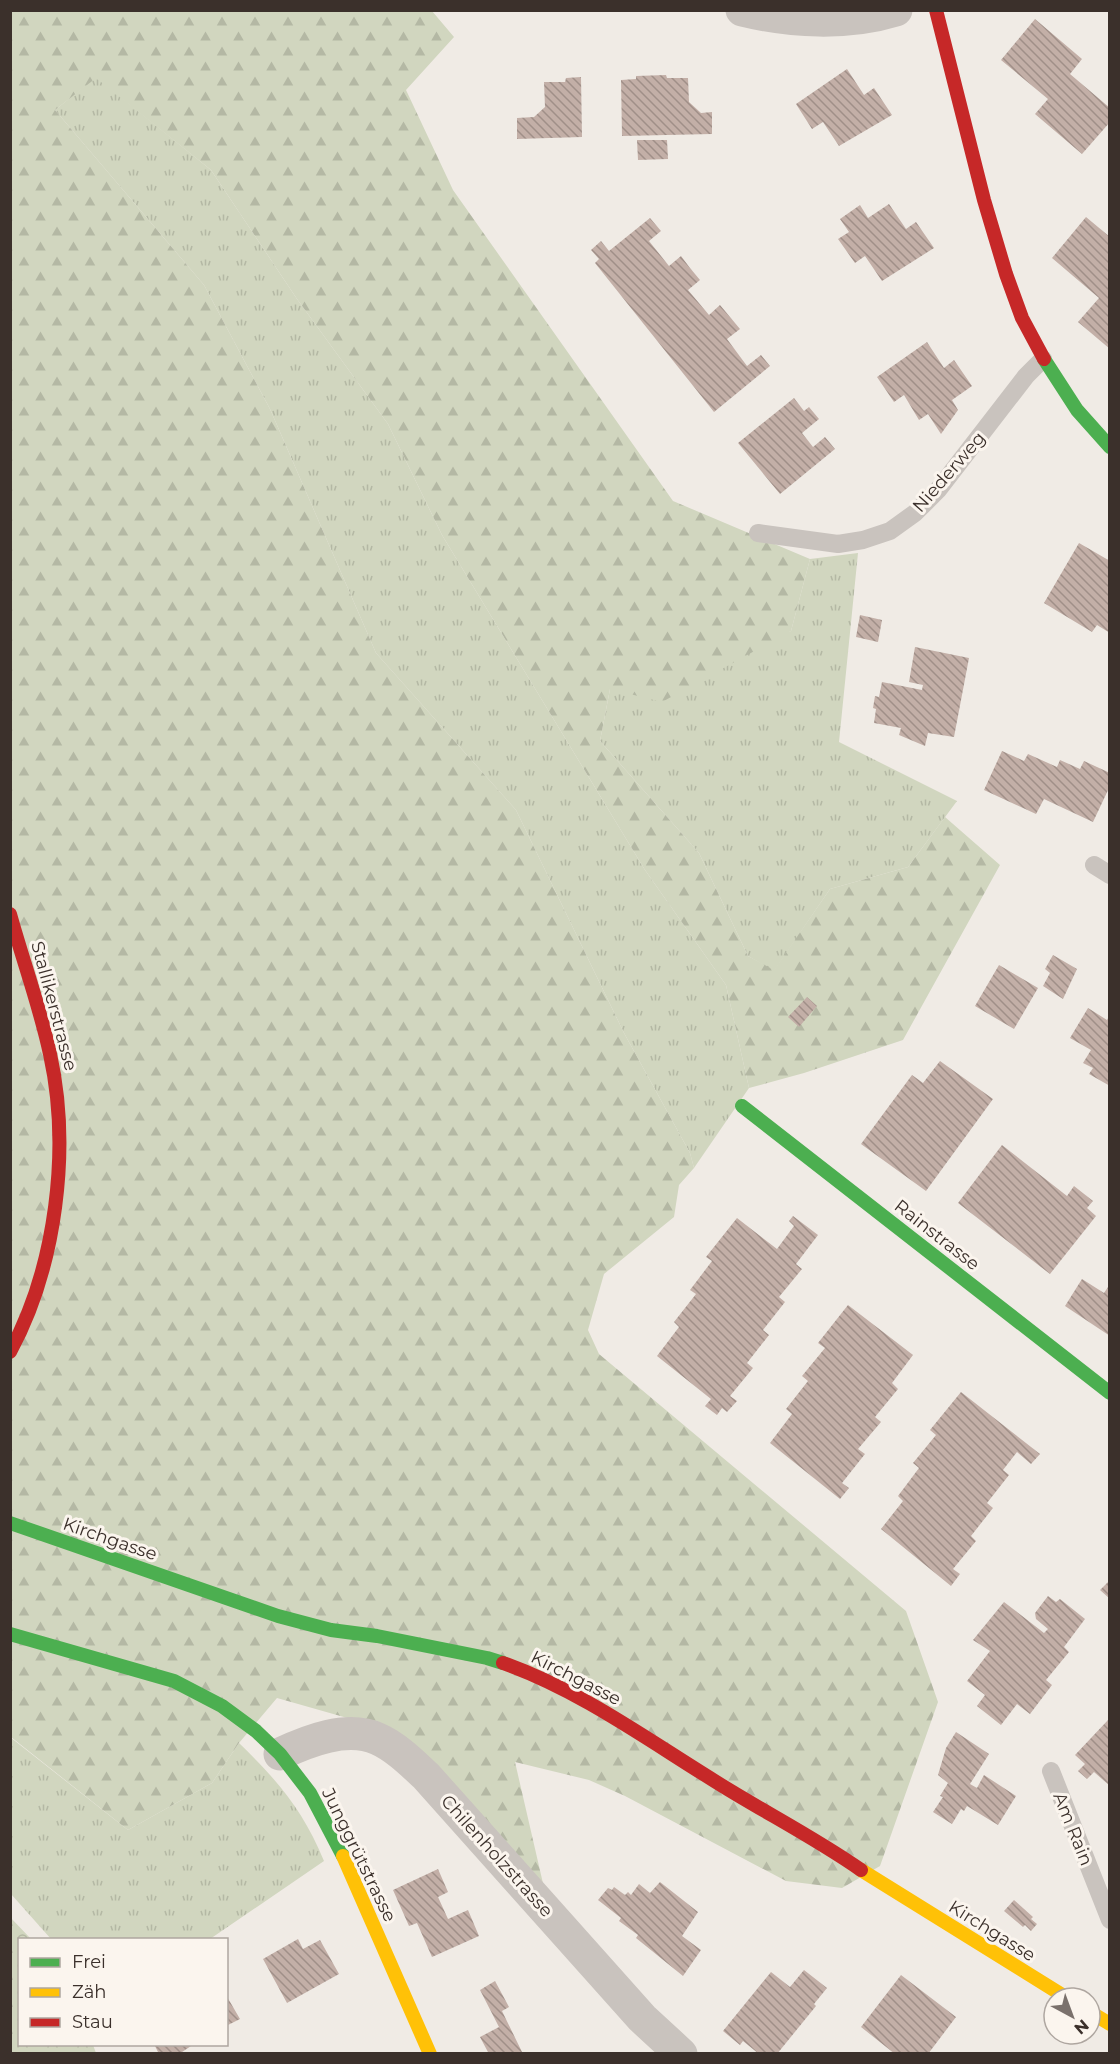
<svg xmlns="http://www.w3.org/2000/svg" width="1120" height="2064" font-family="Montserrat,sans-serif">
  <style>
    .grass { fill: url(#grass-tufts) }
    .forest { fill: url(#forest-firs) }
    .park { fill: url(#park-crowns) }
    .building { fill: url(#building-back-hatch) }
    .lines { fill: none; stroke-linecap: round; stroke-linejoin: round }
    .lane { stroke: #c9c3be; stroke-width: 18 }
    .street { stroke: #c9c3be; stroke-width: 33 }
    .fast { stroke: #4caf50; stroke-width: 14 }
    .slow { stroke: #ffc107; stroke-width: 14 }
    .jam { stroke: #c62828; stroke-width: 14 }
    .labels { text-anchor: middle; stroke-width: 6; stroke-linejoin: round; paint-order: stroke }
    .street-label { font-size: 18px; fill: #3b302b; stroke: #fbf5ee }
  </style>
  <defs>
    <pattern id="grass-tufts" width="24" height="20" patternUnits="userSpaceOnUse" patternTransform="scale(1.5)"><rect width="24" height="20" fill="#d1d6bf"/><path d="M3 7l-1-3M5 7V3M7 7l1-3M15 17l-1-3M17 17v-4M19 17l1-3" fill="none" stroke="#b4b8a4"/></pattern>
    <pattern id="forest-firs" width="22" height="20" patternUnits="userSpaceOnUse" patternTransform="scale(1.5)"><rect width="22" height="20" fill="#d1d6bf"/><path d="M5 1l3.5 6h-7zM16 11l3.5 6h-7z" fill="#b4b8a4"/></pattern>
    <pattern id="park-crowns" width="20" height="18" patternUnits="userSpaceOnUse" patternTransform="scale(1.5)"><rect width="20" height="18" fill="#d1d6bf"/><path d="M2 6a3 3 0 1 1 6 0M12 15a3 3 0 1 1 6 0" fill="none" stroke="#b4b8a4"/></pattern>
    <pattern id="building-back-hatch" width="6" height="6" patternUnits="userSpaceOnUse" patternTransform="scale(1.5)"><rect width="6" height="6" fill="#c3afa7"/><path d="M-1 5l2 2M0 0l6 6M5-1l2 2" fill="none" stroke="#a08f88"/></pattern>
  </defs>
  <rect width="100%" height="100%" fill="#f0ebe5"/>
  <path class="grass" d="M96,77L211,170L297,299L388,424L442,535L645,870L726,985L749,1088L694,1168L690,1153L624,1033L516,810L376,653L270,409L204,285L55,110Z
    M858,553L839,742L957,801L908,867L830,889L774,971L748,956L699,853L600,741L610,689L791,631L810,559Z
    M10,1737L128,1830L212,1783L239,1743C278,1781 303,1810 324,1861L210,1939H51L11,1894Z"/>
  <path class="forest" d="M10,11H432L454,37L406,90L453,190L673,501L810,559L791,631L662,702L610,689L600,741L699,853L748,956L774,970L830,889L908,867L945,817L1000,865L903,1040L804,1073L749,1088L726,985L645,870L442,535L388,424L297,299L211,170L96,78L55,110L204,285L270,409L376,653L516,810L624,1033L690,1153L694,1168L679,1185L674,1217L604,1274L588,1330L599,1354L906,1611L938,1702L880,1866L842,1888L786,1881L625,1796L589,1780L515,1762L545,1892L386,1729L277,1698L239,1743L212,1783L128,1830L11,1737Z"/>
  <path class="park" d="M10,1917L31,1939L20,1940V2044L93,2045L96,2053H11Z"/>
  <path class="building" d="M1035,19L1082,59L1070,74L1110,108V122L1082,154L1035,114L1048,99L1001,60Z
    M847,69L864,95L874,88L892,115L839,146L823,122L812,129L796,104Z
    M666,75L667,78H688L689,102L701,113L712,112V134L622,136L621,80L636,79V76Z
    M581,77L582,137L517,139V118L534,117L545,107L544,82H565L566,78Z
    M637,140H667L668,159L638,160Z
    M889,204L906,229L916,222L934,248L882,281L865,256L855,263L838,239L849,232L840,219L860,205L868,218Z
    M1086,217L1110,237V349L1078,322L1099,298L1052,258Z
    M650,218L661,231L649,241L669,266L681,256L690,268L700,280L688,290L709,315L720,305L740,329L727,339L747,366L761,355L770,366L714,412L595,263L599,259L591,250L601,241L609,251Z
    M927,342L944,368L954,360L972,386L952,400L958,410L941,434L928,414L919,420L904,395L894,402L877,377Z
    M794,398L804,411L809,407L819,419L802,433L813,447L825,437L835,449L780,494L738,443Z
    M1079,543L1110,561V633L1097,625L1092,632L1044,603Z
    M860,615L882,620L878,642L856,637Z
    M915,647L969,658L954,737L928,733L925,746L899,735L901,728L874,723L876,709L873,708L875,696L879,697L882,682L922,690L923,685L909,682Z
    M1002,751L1024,761L1028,754L1057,767L1060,760L1080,769L1084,761L1110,773V786L1093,822L1044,799L1036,814L984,790Z
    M1053,955L1077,969L1063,999L1043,986L1050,973L1045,969Z
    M999,965L1038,988L1014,1029L975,1006Z
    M807,997L817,1006L799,1027L788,1017Z
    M1088,1008L1107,1020L1110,1015V1086L1089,1074L1093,1068L1083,1063L1091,1050L1070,1038Z
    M940,1061L993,1099L926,1191L861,1144L912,1075L923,1083Z
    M1002,1145L1067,1196L1074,1186L1093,1201L1087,1208L1096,1216L1050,1274L958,1203Z
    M793,1216L818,1235L796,1264L802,1269L779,1297L785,1302L763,1330L769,1335L747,1363L753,1368L730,1396L737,1401L727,1412L722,1408L717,1415L705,1406L711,1399L657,1356L679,1327L674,1322L696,1294L690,1290L712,1261L706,1257L737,1218L777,1249L794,1226L789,1221Z
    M1082,1279L1104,1293L1110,1284V1336L1065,1306Z
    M848,1305L913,1355L892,1383L898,1389L875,1417L881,1422L858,1449L865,1454L842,1483L849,1488L840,1499L770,1443L792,1414L786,1409L808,1381L802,1376L825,1348L818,1343Z
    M961,1392L1040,1454L1031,1464L1017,1452L1003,1470L1009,1475L987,1503L993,1508L971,1536L976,1541L953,1569L960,1574L951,1586L881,1529L903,1501L898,1496L919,1468L913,1463L936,1435L930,1430Z
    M1110,1580V1599L1100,1590Z
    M1048,1596L1056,1602L1060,1599L1085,1619L1064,1647L1069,1652L1046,1680L1052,1685L1030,1714L1017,1704L1001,1725L977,1706L985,1695L967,1681L990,1651L973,1640L1004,1602L1044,1633L1048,1629L1036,1619L1035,1613Z
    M1108,1720L1110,1722V1786L1094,1772L1087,1779L1078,1771L1085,1764L1075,1755Z
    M956,1732L989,1754L970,1784L977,1788L984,1775L1016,1796L998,1825L967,1806L964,1811L961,1809L952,1824L933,1812L943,1797L940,1796L948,1783L938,1775L946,1748Z
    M438,1869L448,1892L438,1897L448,1919L468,1910L479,1936L432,1957L417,1923L409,1926L393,1890Z
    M660,1882L698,1912L682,1936L701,1950L683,1976L636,1938L638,1935L619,1921L621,1918L598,1900L608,1888L612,1890L614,1887L625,1895L628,1892L631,1895L639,1884L650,1893Z
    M1014,1900L1033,1917L1031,1919L1037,1924L1031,1931L1025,1925L1023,1927L1004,1911Z
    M298,1939L303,1949L320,1940L339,1974L287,2003L263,1959Z
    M804,1970L827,1988L814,2004L816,2006L777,2054H759L743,2041L740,2045L723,2031L771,1972L790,1987Z
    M901,1975L956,2017L928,2054H895L861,2027Z
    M495,1981L509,2007L502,2011L523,2054H489L480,2037L499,2027L480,1990Z
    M226,1995L240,2019L226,2026Z
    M154,2044H194L179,2054H159Z"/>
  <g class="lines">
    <path class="lane" d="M758,533L838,544L863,540L890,531L915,513L938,490L1026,376L1043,359
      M1094,865L1110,875
      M1051,1771L1110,1920"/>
    <path class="street" d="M742,10C791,22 847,25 896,10
      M280,1754C308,1741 347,1725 378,1739C396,1747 412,1763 426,1776L642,2018L681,2054"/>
    <path class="fast" d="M1044,359L1077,410L1110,447
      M742,1106L1110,1393
      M10,1523L278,1616L331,1630L377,1636L487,1658L503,1663
      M10,1634L174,1681L222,1706L256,1731L280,1754L310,1793L343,1856"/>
    <path class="slow" d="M343,1856L430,2054
      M861,1870L1067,1998
      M1090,2012L1110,2024"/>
    <path class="jam" d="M936,10L984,200L1006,274L1022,318L1044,359
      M10,914C23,961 40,1007 50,1054C71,1149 56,1267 10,1352
      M503,1663C579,1690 645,1738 713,1780C762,1811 814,1837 861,1870"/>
  </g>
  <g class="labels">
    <g class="street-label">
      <text transform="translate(949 472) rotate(-49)" y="6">Niederweg</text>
      <text transform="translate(54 1006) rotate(75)" y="6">Stallikerstrasse</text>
      <text transform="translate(937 1235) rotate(38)" y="6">Rainstrasse</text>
      <text transform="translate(110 1539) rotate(19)" y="6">Kirchgasse</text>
      <text transform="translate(576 1678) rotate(27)" y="6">Kirchgasse</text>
      <text transform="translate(1073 1829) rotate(68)" y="6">Am Rain</text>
      <text transform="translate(359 1855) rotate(64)" y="6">Junggrütstrasse</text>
      <text transform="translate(497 1856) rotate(48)" y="6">Chilenholzstrasse</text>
      <text transform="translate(992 1931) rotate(32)" y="6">Kirchgasse</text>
    </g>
  </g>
  <rect width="1120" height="2064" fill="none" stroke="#3b302b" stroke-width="24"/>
  <rect x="18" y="1938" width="210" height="108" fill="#fbf5ee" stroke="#aea6a0" stroke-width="1.5"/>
  <rect x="30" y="1958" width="30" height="9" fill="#4caf50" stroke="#aea6a0" stroke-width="1.5"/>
  <text x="72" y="1968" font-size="18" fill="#3b302b">Frei</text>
  <rect x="30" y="1988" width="30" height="9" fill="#ffc107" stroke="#aea6a0" stroke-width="1.5"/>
  <text x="72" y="1998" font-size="18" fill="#3b302b">Zäh</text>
  <rect x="30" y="2018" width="30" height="9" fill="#c62828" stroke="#aea6a0" stroke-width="1.5"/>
  <text x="72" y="2028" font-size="18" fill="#3b302b">Stau</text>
  <g transform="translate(1072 2016) rotate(139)"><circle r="28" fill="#fbf5ee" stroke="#aea6a0" stroke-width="1.5"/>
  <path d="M0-4.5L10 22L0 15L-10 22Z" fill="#7a716c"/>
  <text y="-9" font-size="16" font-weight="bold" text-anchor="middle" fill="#3b302b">N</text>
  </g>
</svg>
